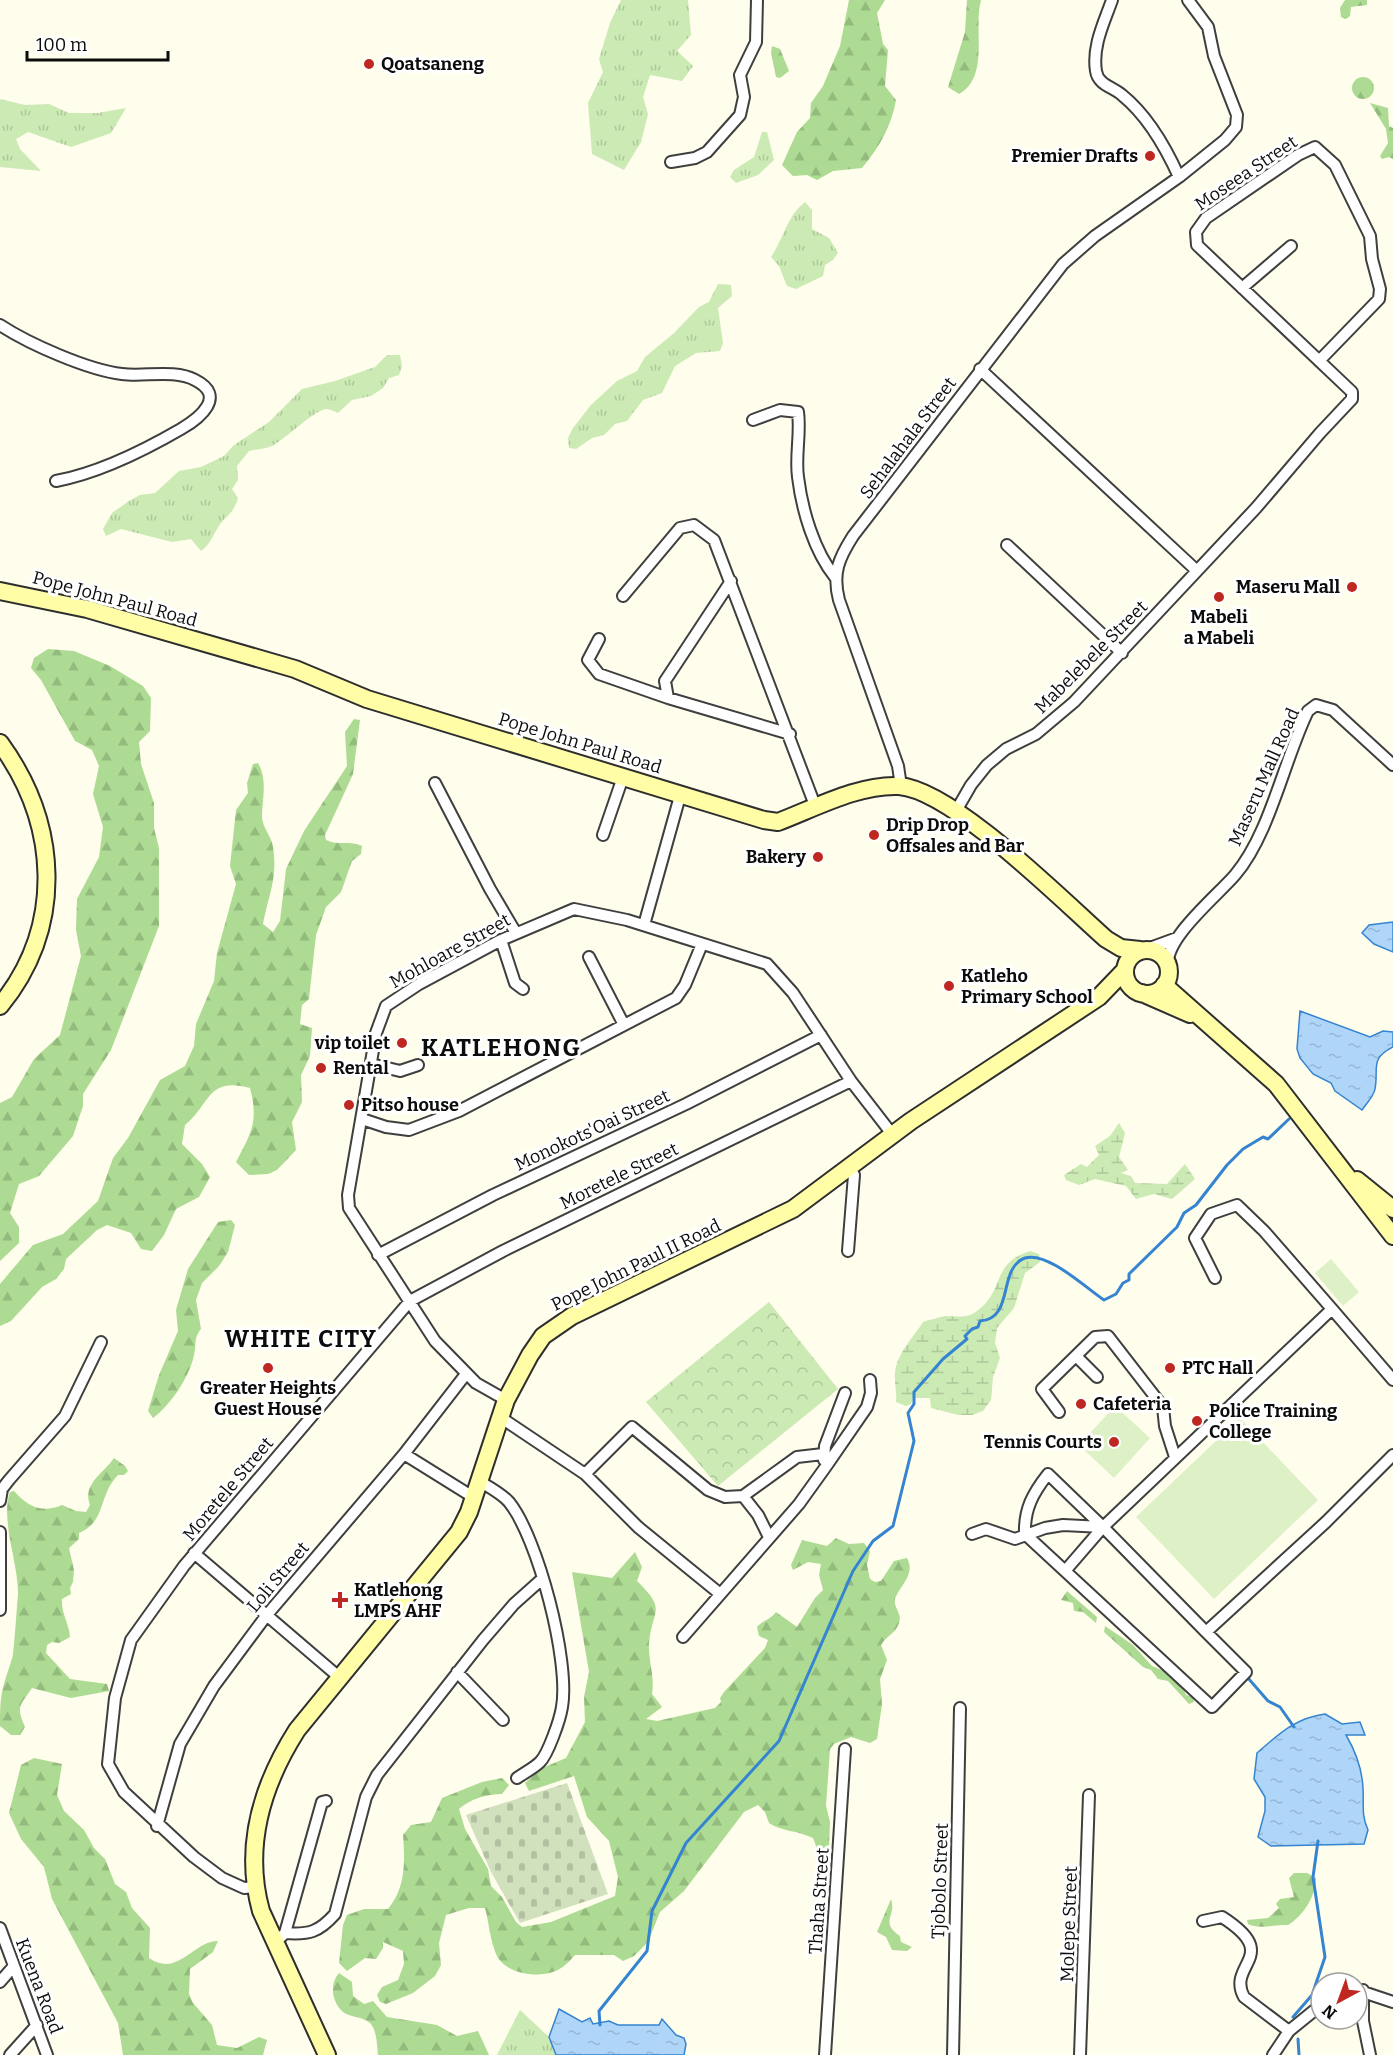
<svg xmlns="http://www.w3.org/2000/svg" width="1393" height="2055" font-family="Bitter,serif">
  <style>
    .grass { fill: url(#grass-tufts) }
    .forest { fill: url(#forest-firs) }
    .wetland { fill: url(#wetland-marsh) }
    .cemetery { fill: url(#cemetery-stones) }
    .park { fill: url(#park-crowns) }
    .pitch { fill: #def1c6 }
    .water { fill: url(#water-ripples); stroke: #3484d1; stroke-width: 1.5 }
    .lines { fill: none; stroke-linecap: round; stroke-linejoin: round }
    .stream { stroke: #3484d1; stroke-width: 3 }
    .street-casing { stroke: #3f3f3f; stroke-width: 14 }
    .secondary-casing { stroke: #2e2e2e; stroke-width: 20 }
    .street { stroke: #fff; stroke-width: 10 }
    .secondary { stroke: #fffda6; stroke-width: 16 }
    .poi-dot { fill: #bf2821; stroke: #fff; stroke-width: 2 }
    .labels { text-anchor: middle; stroke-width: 6; stroke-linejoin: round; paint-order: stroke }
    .poi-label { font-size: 18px; font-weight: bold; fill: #0c0c0c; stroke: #fff; text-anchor: start }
    .street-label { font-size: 18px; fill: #0c0c0c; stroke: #fff }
    .district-label { font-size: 24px; font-weight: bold; letter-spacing: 1.5px; fill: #0c0c0c; stroke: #fff }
  </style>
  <defs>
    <pattern id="grass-tufts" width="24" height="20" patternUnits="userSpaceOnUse" patternTransform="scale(1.5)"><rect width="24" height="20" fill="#cbeab4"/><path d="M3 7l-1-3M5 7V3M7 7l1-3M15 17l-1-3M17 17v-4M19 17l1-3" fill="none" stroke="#adc89a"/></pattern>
    <pattern id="forest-firs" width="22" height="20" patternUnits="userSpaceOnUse" patternTransform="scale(1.5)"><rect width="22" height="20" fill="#addb93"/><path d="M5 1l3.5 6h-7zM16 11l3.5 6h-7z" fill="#94bb7e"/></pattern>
    <pattern id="wetland-marsh" width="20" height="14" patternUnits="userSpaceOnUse" patternTransform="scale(1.5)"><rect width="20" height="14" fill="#cbeab4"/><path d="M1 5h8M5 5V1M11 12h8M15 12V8" fill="none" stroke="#adc89a"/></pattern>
    <pattern id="cemetery-stones" width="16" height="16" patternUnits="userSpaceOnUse" patternTransform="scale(1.5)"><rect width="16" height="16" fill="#d2e1bd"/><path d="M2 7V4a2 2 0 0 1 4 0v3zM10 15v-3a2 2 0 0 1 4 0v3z" fill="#b3c0a1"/></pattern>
    <pattern id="park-crowns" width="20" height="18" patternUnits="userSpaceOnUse" patternTransform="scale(1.5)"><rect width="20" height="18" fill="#cbeab4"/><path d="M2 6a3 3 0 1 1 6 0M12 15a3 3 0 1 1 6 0" fill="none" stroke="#adc89a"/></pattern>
    <pattern id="water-ripples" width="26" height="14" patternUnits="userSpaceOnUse" patternTransform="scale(1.5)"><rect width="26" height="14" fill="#afd6f8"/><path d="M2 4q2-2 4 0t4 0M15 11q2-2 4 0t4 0" fill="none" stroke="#95b6d3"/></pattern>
  </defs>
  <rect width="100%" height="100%" fill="#fffdeb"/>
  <path class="grass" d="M621,0H688L691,35L677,51L693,66L682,81L650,75L643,97L648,114L641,142L624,170L592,154L588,103L603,72L599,59L610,23Z
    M0,99L25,105L49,104L69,113H98L126,108L111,133L71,147L28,132L16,139L20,149L41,171L0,167Z
    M762,132H767L774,160L758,175L736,183L730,177L734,170L754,157Z
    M805,202L812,210V229L829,238L838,253L833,260L825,265L823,276L796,289L787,286L779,266L771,257C784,238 787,216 805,202Z
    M718,284L731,285L732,296L718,308L723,343L720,351L696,353L675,366L662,393L643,400L627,421L615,424L604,435L592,438L576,449L569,448L568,438L573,428L591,405L617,381L637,371L645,357L674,333L699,307L709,302Z
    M387,355H400L402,366L399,375L389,378L383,388L371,396L352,400L338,413C334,411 329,409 325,409C314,411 285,439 272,446C265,449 256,449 249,451L237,466L238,480L232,489L238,498C232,515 231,511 221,523C213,533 212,543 201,551L191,539L172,542L121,529L106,536L103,529L112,513L129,501L140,495L155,493L179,471L201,467L224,456L234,445L269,422L302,389L335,381L375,367Z
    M520,2010L549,2037L555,2055H497Z"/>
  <path class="forest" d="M849,0H885L877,13L883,44L888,50L885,86L896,100C892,125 879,148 862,168L833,171L817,180L807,175L793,176L782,165L797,132L810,118L811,103L823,86L840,46Z
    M967,0H981C973,29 990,77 959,94L948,87L965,32Z
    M1345,0H1367V5L1351,7L1350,16L1346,19L1341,17L1340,8Z
    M772,46L780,49L789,71L780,78L776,77L771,53Z
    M1352 88a11 11 0 1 1 22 0a11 11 0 1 1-22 0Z
    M1370,103L1388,108L1389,126L1393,128V159L1389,157L1382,159L1380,156L1388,143L1386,129Z
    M48,649L74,651L110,666L143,686L151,698L150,731L139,742L141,764L154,803V828L159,848V926L111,1050L83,1094V1106L73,1136L39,1176L19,1184L10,1213L19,1227V1243L0,1261V1103L12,1097L34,1059L60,1035L81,956L76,930L77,899L99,857L103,827L93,794L99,766L92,750L75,741L41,680L31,668L34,658Z
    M354,719L360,720L353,774L325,835L326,840C338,846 350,840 362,846L361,854L352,861L341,892L326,907L316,935L309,999L302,1005L300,1024L312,1028L310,1056L301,1075L302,1102L292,1122L296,1150L277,1170L268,1174L249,1175L236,1162C251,1133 259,1122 250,1088C207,1076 210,1105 185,1125L182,1144L202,1164L210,1177L199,1197L176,1209L164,1235L152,1251L141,1249L131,1233L107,1225L97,1230L66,1259L64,1269L56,1279L42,1287L11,1321L0,1326V1284L33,1245L63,1234L98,1201L113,1158L128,1138L160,1080L185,1066L194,1046L196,1024L214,981L217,953L236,884L230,866L236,810L248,793L247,783L253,764L258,763C268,781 262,798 262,817C262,827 272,837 273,847C278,879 268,896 263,924L273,932L280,921L286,869L304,831L347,766L345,732Z
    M231,1220L235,1225L228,1252L219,1266L202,1283L196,1300L201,1329C193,1339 197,1344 194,1355C190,1376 170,1406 153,1418L148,1411L159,1375L178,1331L176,1310L188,1269L218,1222Z
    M114,1458L125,1466L128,1471L124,1475H118C98,1495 107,1521 79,1533V1539L69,1548L74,1570L73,1582L70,1588L71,1594L62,1599C61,1613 69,1623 70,1637L59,1643L52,1642L47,1645L46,1653L70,1679L107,1684L109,1691L71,1698L32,1688C21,1705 15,1705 25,1727L20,1735H11L0,1726C0,1693 2,1689 12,1659C14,1655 17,1603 18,1595C19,1565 0,1520 10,1492L14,1491C27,1506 42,1514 62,1505L76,1511L86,1512L90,1505C82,1484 103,1474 114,1458Z
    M836,1538L849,1544L864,1543L870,1551L867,1565L870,1579L875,1582L881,1581L894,1561L907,1558C915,1573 903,1583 896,1596C891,1606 903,1613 899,1623C896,1633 886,1636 881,1645L887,1660L880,1679L882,1704L877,1739L870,1743L851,1737L834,1744L830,1749L826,1806L830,1822L827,1895L823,1899C814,1882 823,1860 813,1838C796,1830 783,1832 769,1823L765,1812L758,1805L744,1812L684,1891L660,1912L648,1942L634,1956L623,1961L614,1955H575C569,1962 562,1969 553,1972C535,1978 504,1973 496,1954C490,1940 489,1923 485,1908H469L446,1915L439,1943L441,1965L435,1976L413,1993L386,2004L380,2002L377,1995L382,1987L398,1980L404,1964L403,1951L383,1942V1948L376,1959L365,1958L347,1971L339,1963L343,1925L347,1915L364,1909H388C406,1888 405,1861 403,1835L411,1825L431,1822L442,1798L482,1782L502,1778L509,1785L502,1794C487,1794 470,1799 459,1809L465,1829L488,1869L491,1886L502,1897L516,1922L522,1927L551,1922L615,1896L618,1877L609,1841L587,1817L574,1776L529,1791L525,1783L540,1769L566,1758L585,1722L584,1697L589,1672L572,1572L612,1578L635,1552L642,1567L637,1581C668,1611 652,1609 649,1643C648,1660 655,1676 652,1694L662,1707L646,1719L657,1721L715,1708L721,1702L720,1698L724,1692L765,1648L768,1640L759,1636L757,1627C763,1620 770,1620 776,1612L797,1627L815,1598L823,1590L819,1575L821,1564L808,1562L793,1570L791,1565L802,1540L827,1546Z
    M1067,1591L1097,1617L1096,1623L1083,1612L1074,1611L1073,1603L1061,1600Z
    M1105,1626L1133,1645L1152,1666L1169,1673L1182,1686L1186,1695L1193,1697L1194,1702L1189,1704L1168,1681L1158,1679L1151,1670L1143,1667L1104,1632Z
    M34,1758L62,1764L57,1795L64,1811L84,1830L94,1848L105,1859L115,1884L126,1892L132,1908L150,1928L149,1958C178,1978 193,1941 218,1941L213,1952L190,1969L189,1994L193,2003L212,2025L217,2045L237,2048L259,2037L267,2040L263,2055H123L118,2023L52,1899L44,1867L21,1839L9,1813L21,1765Z
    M1294,1873H1307L1316,1878C1316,1896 1303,1916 1288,1925C1275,1924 1259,1930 1248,1924L1247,1920L1268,1918L1279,1908L1276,1904L1280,1899L1294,1897L1289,1878Z
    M891,1899C897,1916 879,1922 900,1936L901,1942L912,1947L907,1951L892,1950L886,1937L877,1932Z
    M1075,1921H1080V1937L1074,1949L1065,1933Z
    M339,1973L352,1982L353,1996L364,2004L373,2001L387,2017L437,2025L457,2036L478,2031L489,2055H378C377,2046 377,2030 370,2023C362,2016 351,2018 343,2012C332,2002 329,1984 339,1973Z"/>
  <path class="wetland" d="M1119,1123L1125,1133L1119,1157L1128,1170L1121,1173L1131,1176L1135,1183L1167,1184L1185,1164L1195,1179L1172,1199L1154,1194L1136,1199L1126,1186L1095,1179L1079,1185L1066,1180L1064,1175L1081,1164L1087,1167L1099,1155L1095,1146L1110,1136Z
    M1030,1251L1039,1254L1040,1262L1025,1273L1014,1308L997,1328L995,1343L1000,1358L993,1377L991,1400L983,1411L972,1415H958L931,1408L930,1398H913L911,1404L906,1406L896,1402C897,1392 894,1382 895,1373C897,1353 913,1338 923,1322C930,1320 939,1317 946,1316C957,1316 967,1319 977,1311C1006,1290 990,1264 1030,1251Z"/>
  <path class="cemetery" d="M567,1783L608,1894L520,1923L491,1872L466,1815Z"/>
  <path class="park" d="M769,1302L838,1389L718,1486L646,1402Z"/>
  <path class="pitch" d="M1331,1259L1359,1292L1343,1306L1315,1273Z
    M1115,1406L1150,1438L1114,1478L1079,1445Z
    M1240,1418L1318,1500L1214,1599L1136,1517Z"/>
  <path class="water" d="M1393,922V952L1374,944L1362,933L1369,925Z
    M1300,1011L1370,1037L1383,1031L1393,1032V1047C1369,1059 1379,1069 1375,1089C1374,1096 1366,1104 1362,1110L1335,1091L1331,1083L1313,1074L1300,1058L1297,1049Z
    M1325,1714L1342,1724L1360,1722L1365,1735H1346C1356,1752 1362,1768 1363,1788C1364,1804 1361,1815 1368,1830L1364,1844L1271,1846L1258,1837L1265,1811V1797L1254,1779L1257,1753C1279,1734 1295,1718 1325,1714Z
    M559,2009L582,2022L590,2018L593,2024L609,2021L618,2025H659L662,2019L676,2035L684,2038L686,2044L684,2055H556L549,2037Z"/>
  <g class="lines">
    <path class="stream" d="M1248,1678L1268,1701L1280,1707L1294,1727
      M1293,2017L1312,1995L1325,1957L1313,1877L1318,1841
      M600,2025L599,2011L647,1951L652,1911L686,1843L779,1741L853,1571L873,1541L893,1526L914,1441L908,1413L914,1404V1392L943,1359L967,1339L965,1336L972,1329L978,1327L980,1321C1015,1319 997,1268 1025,1258C1047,1251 1086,1288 1104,1300L1116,1294L1123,1283L1129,1280V1274L1177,1227L1184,1213L1196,1205L1227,1165L1243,1149L1263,1137L1268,1139L1289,1119
      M1298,2039L1299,2055"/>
    <g class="street-casing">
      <path id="street" d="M1112,0C1104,23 1092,46 1096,71C1098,85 1113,87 1122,95C1148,116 1166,148 1179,177
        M671,162L695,158L707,152L740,115L744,97L740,75L756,42L757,0
        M1242,288L1291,246
        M0,325C29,344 88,370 122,374C145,377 174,369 195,380C227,396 200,418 181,429C143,451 99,473 56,481
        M980,369L1196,570
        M753,420L780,410L798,412C801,433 795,456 798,477C802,510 814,551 835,577
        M1007,545L1122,653
        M623,596L680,528L694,525L714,540L816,808
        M599,639L588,660L599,674L668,698L790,734
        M668,698L665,681L731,581
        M435,783L490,889L516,933
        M901,786L898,766L839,600C832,573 839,558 853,536L1063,264L1095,236L1179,177L1225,140L1236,127L1237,115L1214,56L1208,27L1188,0
        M956,811L971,785L987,765L1006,749L1036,734L1074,702L1256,508L1320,433L1352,399V392L1197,245L1196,232L1206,218L1298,155L1315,147L1335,165L1370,236L1372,259L1380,289L1379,299L1319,361
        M603,835L623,777
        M644,925L680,796
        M501,940L515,983L523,989
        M1147,949L1177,938
        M589,957L624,1025
        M1168,965C1165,938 1217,896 1235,875C1270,834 1284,760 1308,711L1316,705L1333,710L1393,765
        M371,1064L400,1071L418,1065
        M362,1119L386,1127L409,1130L459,1111L676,998L685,985L702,944
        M848,1251L854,1175L849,1167
        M378,1255L493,1195L686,1104L821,1035
        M1215,1278L1195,1238L1211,1214L1237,1205L1264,1231L1332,1309
        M1076,1356L1097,1377
        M1393,1380L1332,1309L1103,1527L1206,1632L1326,1522L1393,1455
        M506,1400L476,1383L435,1341L349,1208L348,1195L376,1033L386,1006L419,984L501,940L574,909L627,920L767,964L793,993L851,1081L892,1134
        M1059,1412L1042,1389L1095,1337L1108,1336L1163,1407L1165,1426L1175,1457
        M500,1417L585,1474L638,1527L719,1593
        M404,1454L473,1497
        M824,1460L825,1446L845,1393
        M585,1474L632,1427L708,1490L725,1497L743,1496L797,1457L823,1454
        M479,1481C489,1487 501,1493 509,1502C538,1538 570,1661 562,1707C560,1720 548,1754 540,1762C534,1768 524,1773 517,1778
        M743,1496L758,1515L769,1537
        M0,1501L2,1489L9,1480L65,1416L101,1342
        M1103,1527L1065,1571L1212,1707L1246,1672L1206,1632
        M0,1532V1610
        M972,1534L986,1529L1015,1539L1045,1528L1063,1525L1103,1527
        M194,1553L339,1677
        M1065,1571L1025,1534C1024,1509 1033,1493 1048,1474L1103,1527
        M683,1637L799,1504L827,1465L867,1407L871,1393L870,1380
        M457,1672L503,1720
        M157,1826L180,1744L214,1686L266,1616L404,1454L466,1374
        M255,1887L244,1888L222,1878L194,1857L124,1792L108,1764L115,1698L131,1640L184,1566L410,1301L503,1251L851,1081
        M1203,1921L1222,1917C1283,1956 1226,1964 1244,1997L1289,2031
        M0,1928L47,2055
        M285,1933C309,1935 319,1932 335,1914L366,1797L377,1775L483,1640L514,1604L542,1579
        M281,1937L285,1933L322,1802L326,1801
        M0,1982L13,1967
        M1357,1990L1393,2002
        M1363,1990V2021L1370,2055
        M10,2055L37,2025
        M825,2055L845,1749
        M953,2055L960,1708
        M1080,2055L1089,1795
        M1273,2055L1289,2031L1321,2005"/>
    </g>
    <g class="secondary-casing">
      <path id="secondary" d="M0,591L87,609L295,669L367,699L764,820L778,822C815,808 859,784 899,786C953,790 1064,902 1106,939L1121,948L1140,950
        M0,743C59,824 65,926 0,1006
        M1125 972a22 22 0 1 1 44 0a22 22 0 1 1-44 0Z
        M1164,985L1276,1084L1393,1236
        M1142,993L1190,1014
        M1357,1180L1393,1209
        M327,2055L261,1911C243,1846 262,1785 297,1730L459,1532L469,1512L506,1400L530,1355L543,1336L572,1316L793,1209L911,1121L1099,997L1124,971"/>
    </g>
    <use href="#street" class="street"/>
    <use href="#secondary" class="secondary"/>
  </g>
  <g class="poi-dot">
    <circle cx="369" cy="64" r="6"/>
    <circle cx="1150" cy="156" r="6"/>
    <circle cx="1352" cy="587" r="6"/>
    <circle cx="1219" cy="597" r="6"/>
    <circle cx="874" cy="835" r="6"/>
    <circle cx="818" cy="857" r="6"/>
    <circle cx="949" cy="986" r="6"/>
    <circle cx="402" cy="1043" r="6"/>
    <circle cx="321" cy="1068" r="6"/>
    <circle cx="349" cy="1105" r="6"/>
    <circle cx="268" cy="1368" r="6"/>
    <circle cx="1170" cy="1368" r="6"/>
    <circle cx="1081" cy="1404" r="6"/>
    <circle cx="1197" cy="1421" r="6"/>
    <circle cx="1114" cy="1442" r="6"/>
    <path d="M337 1591h6v6h6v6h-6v6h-6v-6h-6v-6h6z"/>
  </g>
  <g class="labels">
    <g class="poi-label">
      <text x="381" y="70">Qoatsaneng</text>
      <text x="1138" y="162" text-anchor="end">Premier Drafts</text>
      <text x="1340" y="593" text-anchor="end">Maseru Mall</text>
      <text x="1219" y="623" text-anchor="middle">Mabeli<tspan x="1219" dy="21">a Mabeli</tspan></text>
      <text x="886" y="831">Drip Drop<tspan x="886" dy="21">Offsales and Bar</tspan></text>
      <text x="806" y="863" text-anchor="end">Bakery</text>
      <text x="961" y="982">Katleho<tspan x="961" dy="21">Primary School</tspan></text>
      <text x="390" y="1049" text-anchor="end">vip toilet</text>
      <text x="333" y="1074">Rental</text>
      <text x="361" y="1111">Pitso house</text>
      <text x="1182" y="1374">PTC Hall</text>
      <text x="268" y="1394" text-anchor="middle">Greater Heights<tspan x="268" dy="21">Guest House</tspan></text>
      <text x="1093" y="1410">Cafeteria</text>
      <text x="1209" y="1417">Police Training<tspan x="1209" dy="21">College</tspan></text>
      <text x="1102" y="1448" text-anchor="end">Tennis Courts</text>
      <text x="354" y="1596">Katlehong<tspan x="354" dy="21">LMPS AHF</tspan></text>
    </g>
    <g class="street-label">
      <text transform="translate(1246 173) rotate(-34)" y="6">Moseea Street</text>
      <text transform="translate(908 438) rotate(-53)" y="6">Sehalahala Street</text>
      <text transform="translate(115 599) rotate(15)" y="6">Pope John Paul Road</text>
      <text transform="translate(1091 657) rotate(-45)" y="6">Mabelebele Street</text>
      <text transform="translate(580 743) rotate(17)" y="6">Pope John Paul Road</text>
      <text transform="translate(1264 777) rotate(-66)" y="6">Maseru Mall Road</text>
      <text transform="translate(450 951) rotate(-29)" y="6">Mohloare Street</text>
      <text transform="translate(592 1130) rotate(-25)" y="6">Monokots'Oai Street</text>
      <text transform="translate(619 1176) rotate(-26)" y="6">Moretele Street</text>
      <text transform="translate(636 1265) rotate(-26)" y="6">Pope John Paul II Road</text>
      <text transform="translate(228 1489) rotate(-50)" y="6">Moretele Street</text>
      <text transform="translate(278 1577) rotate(-50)" y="6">Loli Street</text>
      <text transform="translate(940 1881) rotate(-88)" y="6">Tjobolo Street</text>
      <text transform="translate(819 1901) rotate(-86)" y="6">Thaha Street</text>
      <text transform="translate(1069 1924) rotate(-88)" y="6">Molepe Street</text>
      <text transform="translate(39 1986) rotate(69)" y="6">Kuena Road</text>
    </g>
    <g class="district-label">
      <text x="501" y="1056">KATLEHONG</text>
      <text x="301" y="1347">WHITE CITY</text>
    </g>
  </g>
  <g transform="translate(1339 2001) rotate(221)"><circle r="28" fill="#ffffff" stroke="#9e9e9e" stroke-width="1.5"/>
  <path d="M0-4.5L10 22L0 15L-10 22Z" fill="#bf2821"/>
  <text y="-9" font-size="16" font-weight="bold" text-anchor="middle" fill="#0c0c0c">N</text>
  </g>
  <path d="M27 51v9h141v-9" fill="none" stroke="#0c0c0c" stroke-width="3"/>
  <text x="36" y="51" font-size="18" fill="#0c0c0c" stroke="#ffffff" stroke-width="4.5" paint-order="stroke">100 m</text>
</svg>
